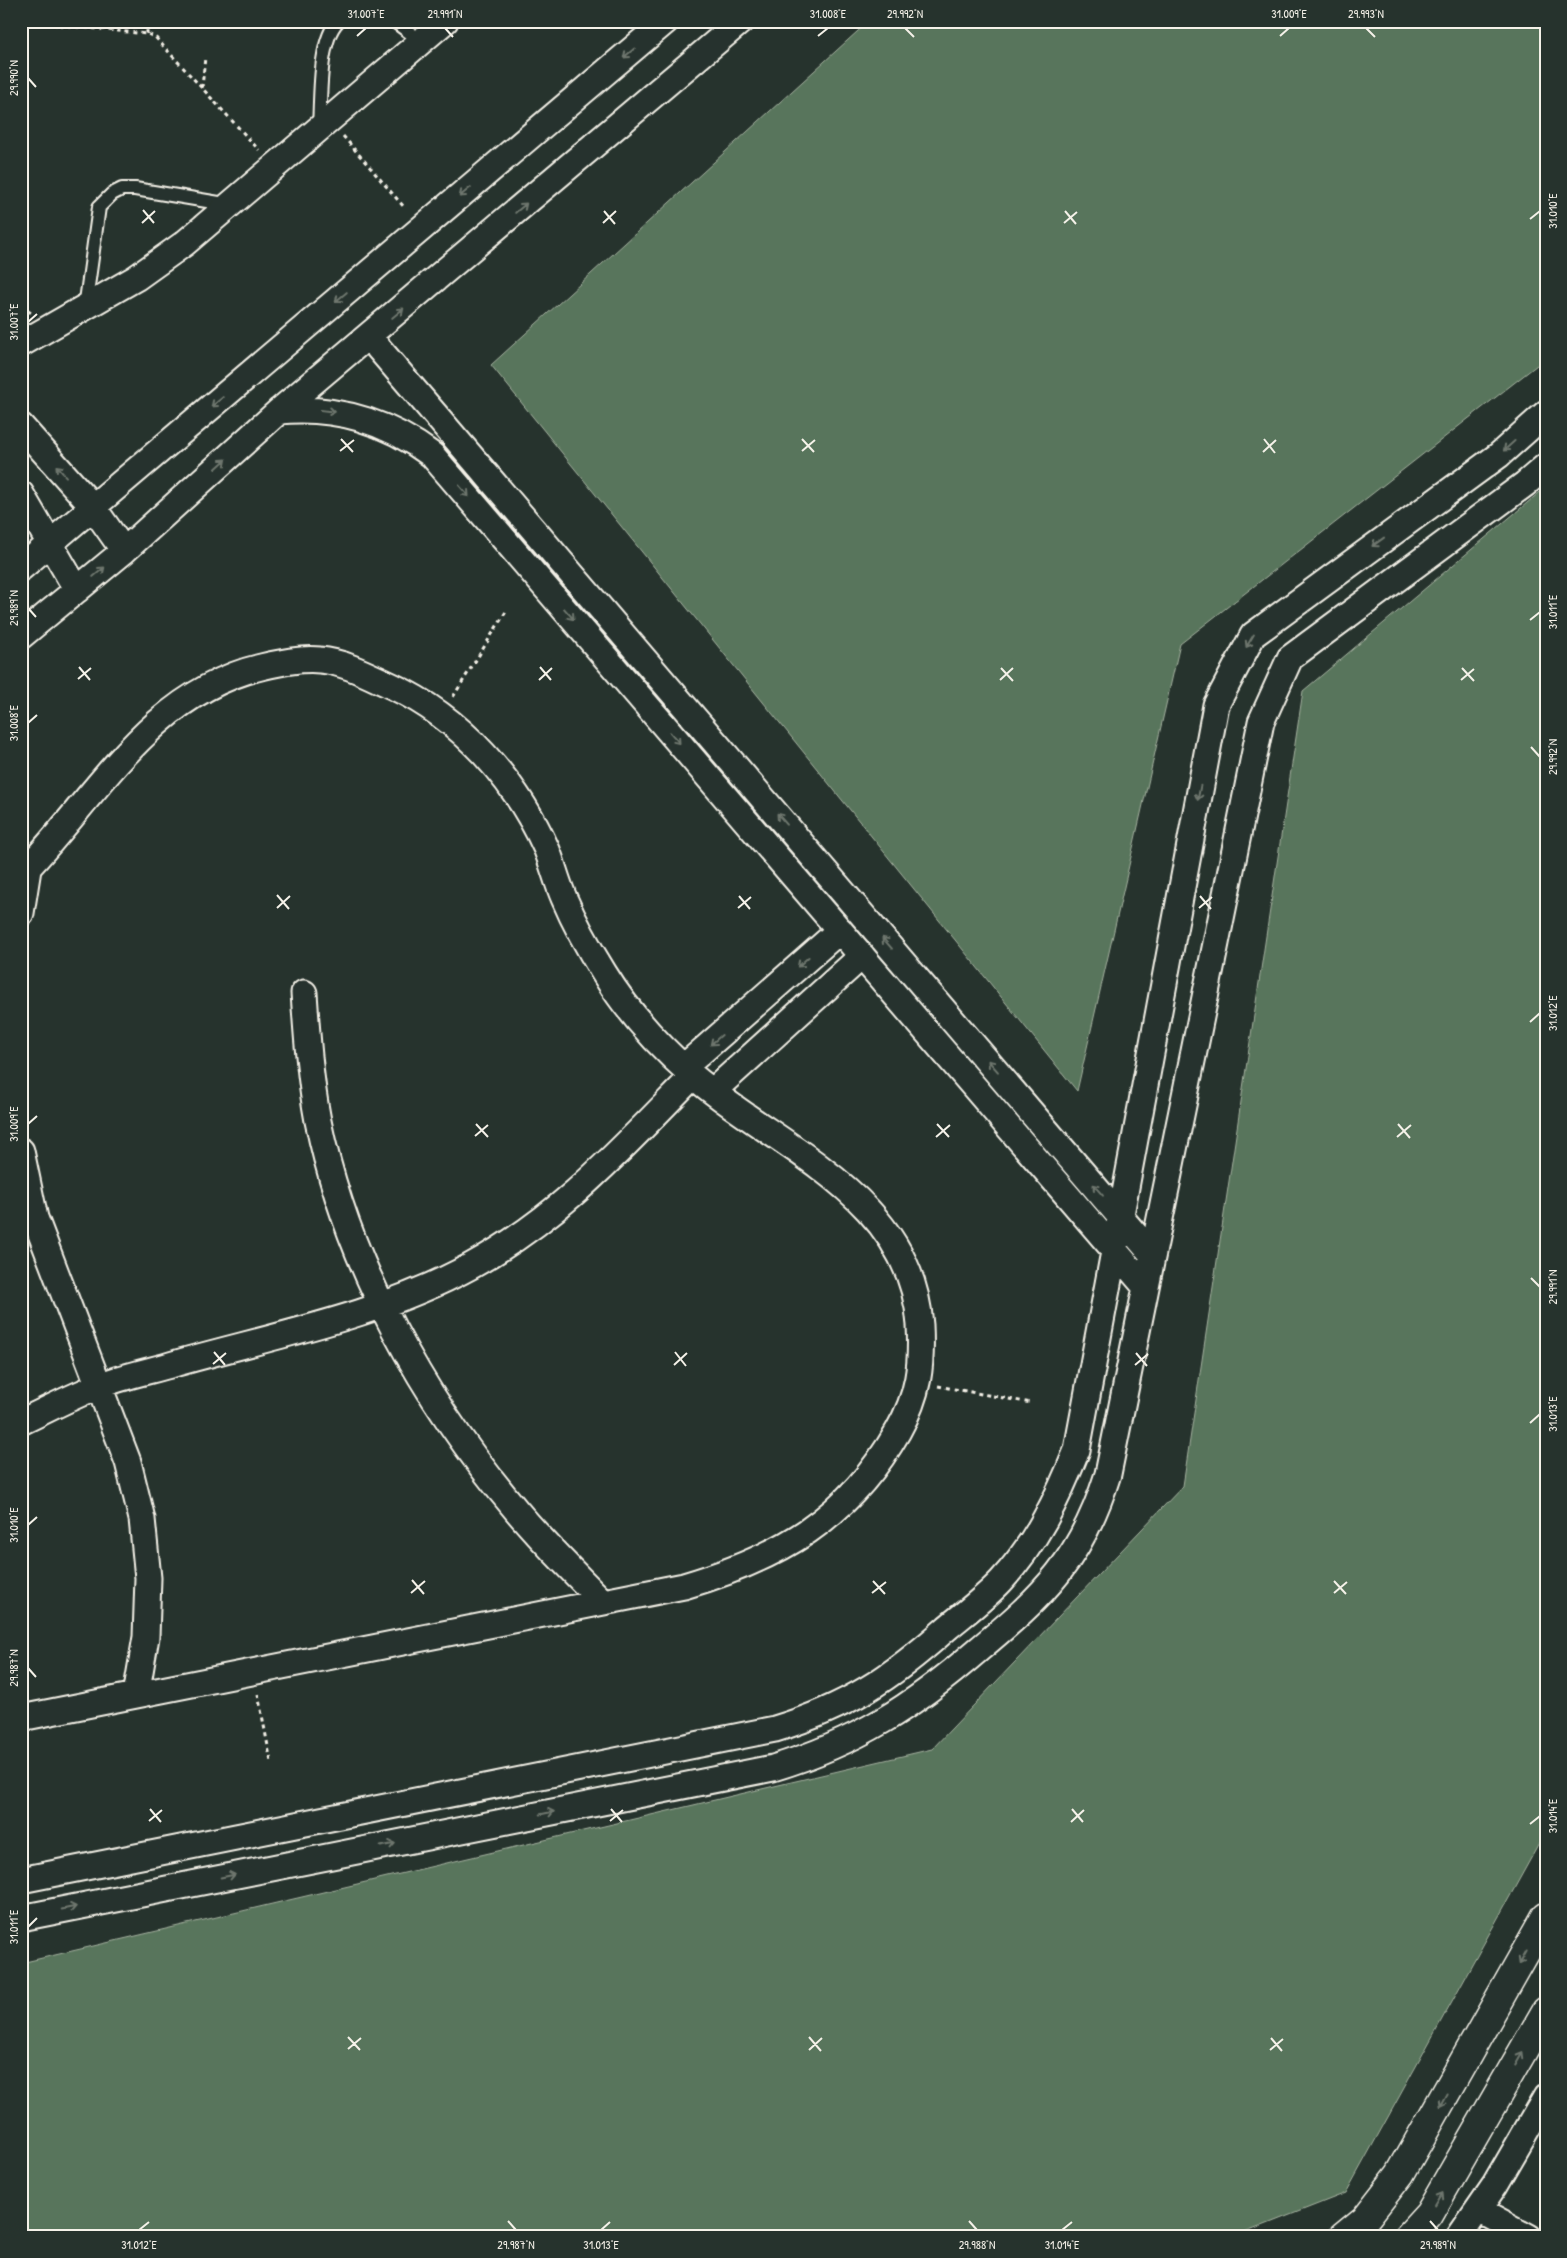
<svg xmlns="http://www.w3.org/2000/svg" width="1567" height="2258" font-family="'Patrick Hand',sans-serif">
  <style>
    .green { fill: #59755b; stroke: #a6b3a2 }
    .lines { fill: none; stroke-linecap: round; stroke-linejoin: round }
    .lane-casing { stroke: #f4f1e8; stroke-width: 16 }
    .street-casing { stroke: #f4f1e8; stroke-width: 29 }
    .secondary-casing { stroke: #f4f1e8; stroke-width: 31 }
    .path { stroke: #f4f1e8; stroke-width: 3; stroke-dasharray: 4 4; stroke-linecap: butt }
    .lane { stroke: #26332d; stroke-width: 12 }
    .street { stroke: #26332d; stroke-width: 25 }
    .secondary { stroke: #26332d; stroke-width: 28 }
    .oneway { stroke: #6e766e }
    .ticks { fill: none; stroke: #f4f1e8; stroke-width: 2 }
    .neatline { fill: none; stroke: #f4f1e8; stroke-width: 2 }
    .ticks-label { font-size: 12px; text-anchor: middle; fill: #f4f1e8 }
  </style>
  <rect width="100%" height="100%" fill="#26332d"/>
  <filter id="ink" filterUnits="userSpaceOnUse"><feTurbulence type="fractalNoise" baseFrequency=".02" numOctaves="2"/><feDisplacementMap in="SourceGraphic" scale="10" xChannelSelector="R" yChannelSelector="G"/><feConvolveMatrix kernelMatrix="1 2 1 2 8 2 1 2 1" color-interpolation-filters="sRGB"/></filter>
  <g filter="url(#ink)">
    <path class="green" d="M869,21H1546V358L1180,644L1077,1091L491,365Z
      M1546,487V1831L1346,2193L1234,2237H21V1963L932,1749L1183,1486L1303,691Z"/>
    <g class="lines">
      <g class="lane-casing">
        <path id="lane" d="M394,21L421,41
          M319,127C321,99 318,41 338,21
          M85,308L99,207L112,194L122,189H135L231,205"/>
      </g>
      <g class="street-casing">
        <path id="street" d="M369,337L1152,1254
          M21,344L136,278L185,243L445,21
          M279,411C337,406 386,421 432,455L1145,1286
          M21,426L93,507L124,551
          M21,494L77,590
          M21,568L666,21
          M21,636L124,551L279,411L741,21
          M21,875C95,799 150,693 261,667C279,663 301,658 320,660C345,662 370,676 392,686C461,718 516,780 547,850C553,865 557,882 564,898C575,924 589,949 604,973C627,1011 659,1046 693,1076C778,1149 911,1195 920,1325C922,1366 919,1394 898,1431C848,1519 779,1558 684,1586L21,1718
          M21,913L28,869
          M304,993C307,1036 310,1079 318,1121C347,1264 424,1401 517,1511C544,1543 573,1572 603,1602
          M684,1067L840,930
          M713,1091L862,956
          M21,1151L35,1218L128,1462L142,1519L148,1578L146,1637L136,1695
          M21,1422C47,1410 72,1396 99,1386C123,1376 151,1371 177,1363C273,1336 382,1315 471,1266C562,1216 621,1149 693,1076
          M21,1880L775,1729C848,1707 891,1678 947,1628C965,1613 985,1598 1001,1581C1036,1543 1058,1498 1077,1450L1216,705L1253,635L1499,455L1546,413
          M21,1918L773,1768C858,1742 912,1707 978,1650C1045,1594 1081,1560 1108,1474L1261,722L1290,658L1525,484L1546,466
          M1479,2210L1529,2237
          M1459,2237L1495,2185L1546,2097"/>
      </g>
      <g class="secondary-casing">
        <path id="secondary" d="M1343,2237L1365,2219L1400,2174L1546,1916
          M1408,2237L1429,2214L1546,2011"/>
      </g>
      <path class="path" d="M21,21L147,34L155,37L259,150
        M147,34V21
        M202,88L205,57
        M343,136L404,207
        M21,306L31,313
        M453,697L507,610
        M938,1386L1031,1403
        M258,1694L271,1762"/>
      <use href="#lane" class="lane"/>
      <use href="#street" class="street"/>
      <use href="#secondary" class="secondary"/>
    </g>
    <defs><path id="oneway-shaft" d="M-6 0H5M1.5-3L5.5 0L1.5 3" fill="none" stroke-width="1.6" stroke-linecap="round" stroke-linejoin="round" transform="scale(1.25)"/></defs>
    <g class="oneway">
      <use href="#oneway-shaft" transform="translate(629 53) rotate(140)"/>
      <use href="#oneway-shaft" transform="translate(465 192) rotate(140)"/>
      <use href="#oneway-shaft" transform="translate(521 208) rotate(-40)"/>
      <use href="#oneway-shaft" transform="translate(341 297) rotate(140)"/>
      <use href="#oneway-shaft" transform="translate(398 313) rotate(-40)"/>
      <use href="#oneway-shaft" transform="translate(217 402) rotate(140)"/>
      <use href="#oneway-shaft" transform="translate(328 411) rotate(7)"/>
      <use href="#oneway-shaft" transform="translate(1509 446) rotate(138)"/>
      <use href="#oneway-shaft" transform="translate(221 464) rotate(-42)"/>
      <use href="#oneway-shaft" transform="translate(61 471) rotate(-132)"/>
      <use href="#oneway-shaft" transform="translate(464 491) rotate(49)"/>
      <use href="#oneway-shaft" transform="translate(1378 542) rotate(144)"/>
      <use href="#oneway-shaft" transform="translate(99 572) rotate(-40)"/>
      <use href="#oneway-shaft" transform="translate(569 614) rotate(49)"/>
      <use href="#oneway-shaft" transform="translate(1250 641) rotate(121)"/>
      <use href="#oneway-shaft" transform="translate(675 738) rotate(49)"/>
      <use href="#oneway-shaft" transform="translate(1199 793) rotate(101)"/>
      <use href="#oneway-shaft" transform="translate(782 819) rotate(-131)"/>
      <use href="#oneway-shaft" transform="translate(887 943) rotate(-131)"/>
      <use href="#oneway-shaft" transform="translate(803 962) rotate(138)"/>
      <use href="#oneway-shaft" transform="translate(716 1040) rotate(139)"/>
      <use href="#oneway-shaft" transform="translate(993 1066) rotate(-131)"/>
      <use href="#oneway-shaft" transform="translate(1098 1190) rotate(-131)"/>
      <use href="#oneway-shaft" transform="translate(547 1813) rotate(-11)"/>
      <use href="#oneway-shaft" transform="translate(388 1845) rotate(-11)"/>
      <use href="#oneway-shaft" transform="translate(228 1876) rotate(-11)"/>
      <use href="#oneway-shaft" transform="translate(69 1908) rotate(-11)"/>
      <use href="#oneway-shaft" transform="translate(1522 1958) rotate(119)"/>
      <use href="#oneway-shaft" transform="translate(1519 2058) rotate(-60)"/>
      <use href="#oneway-shaft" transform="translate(1443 2100) rotate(119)"/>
      <use href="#oneway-shaft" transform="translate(1438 2199) rotate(-59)"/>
    </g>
  </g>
  <path class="ticks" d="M445,28L453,37M905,28L914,37M1366,28L1375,37M357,36L366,28M818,36L828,28M1280,36L1289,28M28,78L36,87M143,210L154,223M604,211L615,224M1065,211L1076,224M1530,219L1540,211M142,223L155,211M603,223L616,211M1064,223L1077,212M28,322L37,314M341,439L353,452M802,439L814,452M1264,439L1275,453M340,451L354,440M802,451L815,440M1263,452L1276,440M28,608L36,617M1530,620L1540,612M79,667L90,680M540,667L551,680M1001,668L1013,681M1462,668L1474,681M78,679L91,668M539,680L552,668M1000,680L1013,668M1461,680L1474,669M28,723L37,715M1531,747L1540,757M277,895L289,909M739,896L750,909M1200,896L1211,909M277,908L290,896M738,908L751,897M1199,908L1212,897M1530,1022L1540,1013M28,1124L37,1116M476,1124L488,1137M937,1124L949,1137M1398,1124L1410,1138M475,1136L488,1125M936,1137L950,1125M1397,1137L1411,1125M1531,1278L1540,1287M214,1352L225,1365M675,1352L686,1366M1136,1353L1147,1366M213,1364L226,1353M674,1365L687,1353M1135,1365L1148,1354M1530,1423L1540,1414M28,1525L37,1517M412,1580L424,1594M873,1581L885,1594M1334,1581L1346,1594M411,1593L425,1581M872,1593L886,1582M1334,1593L1347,1582M28,1668L36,1677M150,1809L161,1822M611,1809L622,1822M1072,1809L1083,1822M149,1821L162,1810M610,1821L623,1810M1071,1822L1084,1810M1530,1824L1540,1816M28,1927L37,1918M348,2037L360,2050M809,2037L821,2051M1271,2038L1282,2051M348,2049L361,2038M809,2050L822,2038M1270,2050L1283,2039M508,2221L516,2230M969,2221L977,2230M1430,2221L1438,2230M139,2230L149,2222M601,2230L610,2222M1062,2230L1072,2222"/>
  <rect width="1567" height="2258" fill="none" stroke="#26332d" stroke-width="55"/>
  <rect x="28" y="28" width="1512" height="2202" class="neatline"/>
  <g class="ticks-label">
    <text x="366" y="18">31.007°E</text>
    <text x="445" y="18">29.991°N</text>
    <text x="828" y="18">31.008°E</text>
    <text x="905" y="18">29.992°N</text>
    <text x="1289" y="18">31.009°E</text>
    <text x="1366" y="18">29.993°N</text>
    <text transform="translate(14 78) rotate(-90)" y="4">29.990°N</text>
    <text transform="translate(1553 211) rotate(-90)" y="4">31.010°E</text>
    <text transform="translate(14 322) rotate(-90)" y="4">31.007°E</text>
    <text transform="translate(14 608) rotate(-90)" y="4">29.989°N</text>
    <text transform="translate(1553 612) rotate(-90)" y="4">31.011°E</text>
    <text transform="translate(14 723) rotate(-90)" y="4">31.008°E</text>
    <text transform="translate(1553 757) rotate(-90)" y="4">29.992°N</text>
    <text transform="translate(1553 1013) rotate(-90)" y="4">31.012°E</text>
    <text transform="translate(14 1124) rotate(-90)" y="4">31.009°E</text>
    <text transform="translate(1553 1287) rotate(-90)" y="4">29.991°N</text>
    <text transform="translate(1553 1414) rotate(-90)" y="4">31.013°E</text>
    <text transform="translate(14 1525) rotate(-90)" y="4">31.010°E</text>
    <text transform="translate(14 1668) rotate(-90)" y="4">29.987°N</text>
    <text transform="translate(1553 1816) rotate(-90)" y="4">31.014°E</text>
    <text transform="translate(14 1927) rotate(-90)" y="4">31.011°E</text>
    <text x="139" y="2249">31.012°E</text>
    <text x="516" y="2249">29.987°N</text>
    <text x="601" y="2249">31.013°E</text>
    <text x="977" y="2249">29.988°N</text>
    <text x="1062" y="2249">31.014°E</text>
    <text x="1438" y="2249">29.989°N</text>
  </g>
</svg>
